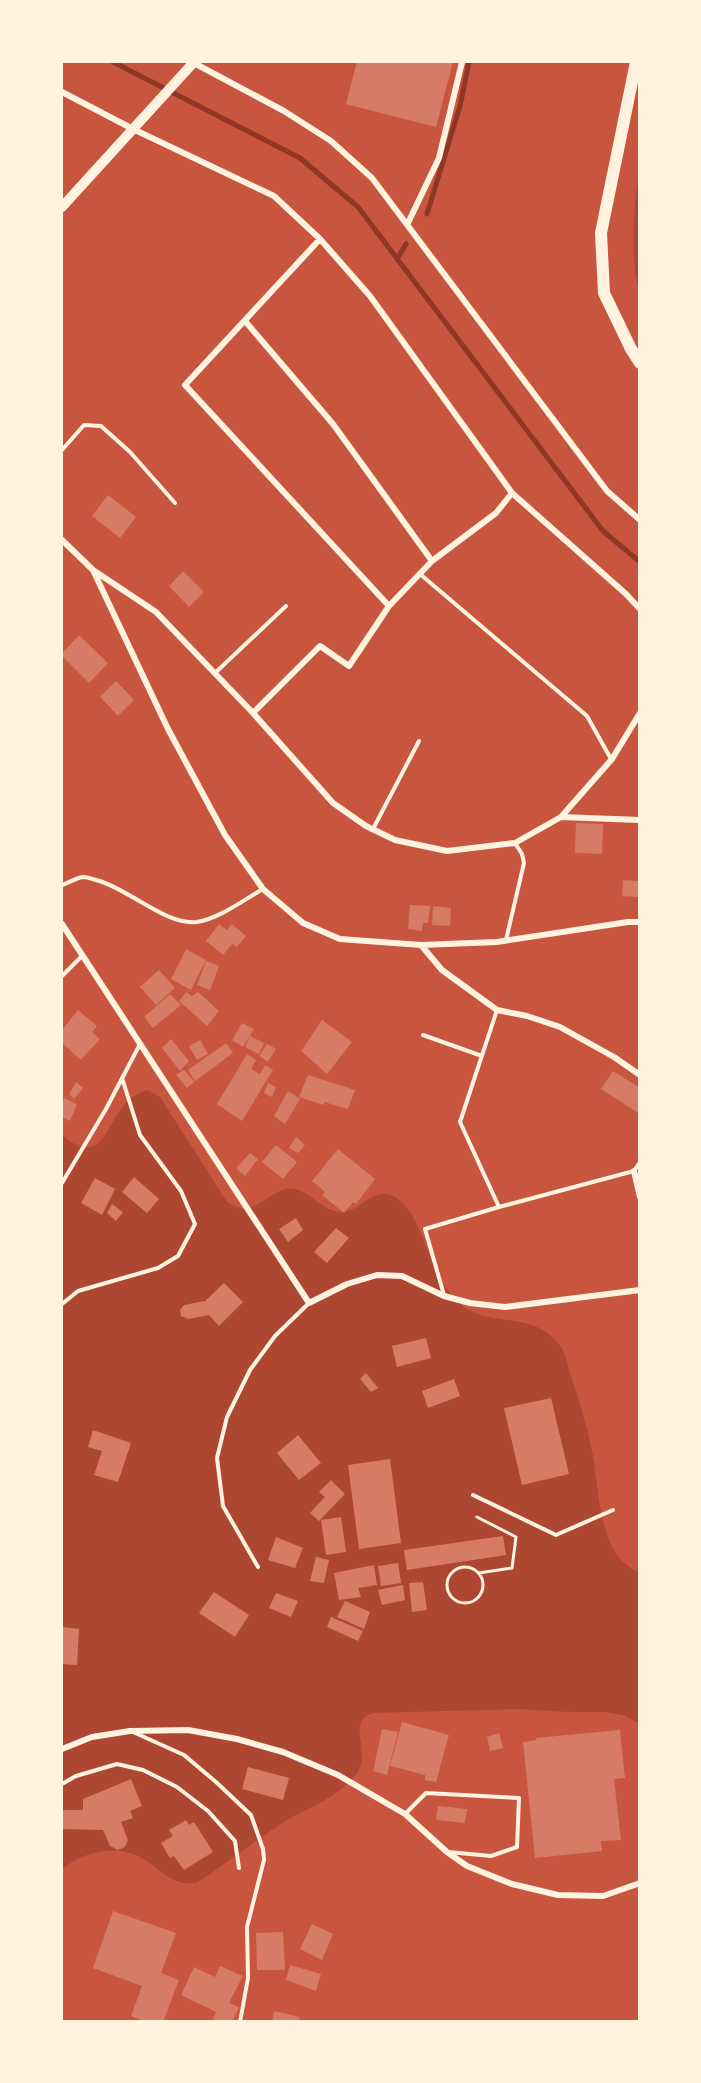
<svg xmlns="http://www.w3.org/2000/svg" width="701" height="2083" font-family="'Noto Sans',sans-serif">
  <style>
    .green { fill: #ae4732 }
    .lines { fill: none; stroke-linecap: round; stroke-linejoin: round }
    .stream { stroke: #8f3625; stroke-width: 5 }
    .building { fill: #d67c66 }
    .path { stroke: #fff3e0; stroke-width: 3 }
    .service { stroke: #fff3e0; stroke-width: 4 }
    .minor { stroke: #fff3e0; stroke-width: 6 }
    .tertiary { stroke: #fff3e0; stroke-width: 10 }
    .primary { stroke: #fff3e0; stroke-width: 12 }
  </style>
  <rect width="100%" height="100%" fill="#c8553d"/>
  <path class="green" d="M639,175L640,291H639C630,254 633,213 639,175Z
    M148,1090L160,1097L227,1202C231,1204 236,1207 239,1208C255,1212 270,1193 285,1189C306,1185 318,1208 338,1212C355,1215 366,1195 383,1194C412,1193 425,1247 435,1268C439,1278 447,1290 454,1298C482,1331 531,1308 559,1344C565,1351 567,1364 570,1373C579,1400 588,1428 593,1456C598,1487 599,1521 613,1549C617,1558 630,1569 639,1572V1723L623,1715L604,1712H569L518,1709L373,1713C343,1723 376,1753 354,1777C336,1798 307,1808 284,1822C254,1841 226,1864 196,1883C168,1887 156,1862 133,1854C108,1845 81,1854 62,1869V1135C70,1141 80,1150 91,1147C111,1143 114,1097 148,1090Z"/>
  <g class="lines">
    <path class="stream" d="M113,62L300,158L358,207L603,531L640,562
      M427,214L460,106L469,62
      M397,259L406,244"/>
  </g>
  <path class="building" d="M357,62H453L436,127L346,104Z
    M108,495L136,517L120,538L92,516Z
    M183,571L204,592L189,607L169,586Z
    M79,635L108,663L89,683L62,656V653Z
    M116,681L134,700L118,716L100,697Z
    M576,823L603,824L602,854L575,853Z
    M623,880L640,881V897L622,896Z
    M410,905L430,906L428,923H423L422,931L408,929Z
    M433,906L451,908L450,926L432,925Z
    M219,924L227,930L232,924L246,936L237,947L232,944L223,955L206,941Z
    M186,949L206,960L191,990L171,979Z
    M206,961L219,966L210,990L197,985Z
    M159,970L175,988L156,1005L140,987Z
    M186,992L192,996L198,992L219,1011L207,1026L179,1001Z
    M170,994L181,1005L153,1028L144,1017Z
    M78,1010L97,1026L92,1032L100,1039L81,1060L62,1043V1030Z
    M322,1020L352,1042L327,1074L301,1051Z
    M242,1023L254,1029L243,1047L232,1040Z
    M250,1036L264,1043L259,1054L245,1047Z
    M171,1039L189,1061L180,1071L162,1048Z
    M200,1040L208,1054L197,1060L189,1046Z
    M226,1043L233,1053L195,1081L188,1070Z
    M267,1044L276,1049L268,1062L259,1056Z
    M247,1054L256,1060L251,1069L260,1074L265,1065L273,1070L242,1121L217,1104Z
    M184,1070L194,1082L187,1088L176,1075Z
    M613,1071L640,1088V1114L601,1089Z
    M308,1075L355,1090L348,1109L324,1102V1105L299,1097Z
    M76,1082L83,1088L74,1099L69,1094Z
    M268,1083L276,1087L272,1097L264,1093Z
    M288,1091L300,1099L285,1124L274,1116Z
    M64,1098L77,1104L70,1121L62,1117V1102Z
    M296,1137L305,1145L298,1153L289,1148Z
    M276,1145L297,1162L283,1179L262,1162Z
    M338,1149L375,1179L356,1204L353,1202L344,1213L322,1195L325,1192L312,1181Z
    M250,1153L258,1159L245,1176L236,1168Z
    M134,1177L159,1199L147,1213L122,1192Z
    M95,1178L115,1189L102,1215L81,1203Z
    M112,1204L123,1212L116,1221L107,1213Z
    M296,1218L303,1230L288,1242L279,1229Z
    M336,1228L349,1238L327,1263L314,1252Z
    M224,1283L243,1302L219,1326L209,1315L188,1319L181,1316L180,1310L184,1305L205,1301Z
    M426,1338L431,1358L397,1367L392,1346Z
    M366,1373L378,1388L371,1392L360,1379Z
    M454,1379L460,1396L428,1408L422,1391Z
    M551,1398L569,1474L522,1485L504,1408Z
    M93,1430L131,1443L118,1482L94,1475L102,1451L88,1447Z
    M298,1435L321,1463L299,1480L277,1453Z
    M390,1459L401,1543L359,1549L348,1465Z
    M331,1480L345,1494L319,1521L310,1513L325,1497L319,1492Z
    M341,1517L346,1552L326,1555L321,1520Z
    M503,1536L506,1555L407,1570L404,1550Z
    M276,1537L303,1548L295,1568L268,1560Z
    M316,1557L329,1560L324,1583L310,1581Z
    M398,1563L401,1583L381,1586L378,1566Z
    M374,1565L377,1585L358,1588L361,1597L339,1600L334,1573Z
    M423,1582L427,1610L412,1612L409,1583Z
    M403,1585L405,1600L382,1605L378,1590Z
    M214,1592L249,1615L235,1637L199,1613Z
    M276,1593L298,1601L291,1617L269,1608Z
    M345,1601L370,1612L364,1629L337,1617Z
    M331,1617L363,1631L358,1641L327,1627Z
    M62,1627L79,1629L77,1665L62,1664Z
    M402,1722L449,1735L436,1782L425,1780V1775L390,1766Z
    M382,1729L398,1732L387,1775L373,1771Z
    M620,1730L625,1778L614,1779L621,1840L601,1841L602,1851L535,1858L523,1742L536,1740V1738Z
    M499,1733L503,1748L490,1751L487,1737Z
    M248,1767L289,1778L283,1800L242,1789Z
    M131,1779L142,1806L130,1811L133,1818L121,1822L128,1840L125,1847L118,1850L110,1846L103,1830L62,1829V1810H83V1799Z
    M438,1806L467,1809L465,1823L436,1820Z
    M186,1820L189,1825L194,1822L213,1852L184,1870L174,1856L170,1858L161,1843L173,1836L169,1830Z
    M113,1911L176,1933L161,1973L179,1980L163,2022H146L131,2016L142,1986L93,1968Z
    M312,1924L333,1934L322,1960L300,1949Z
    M283,1932L285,1970H257L256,1933Z
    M290,1965L321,1974L316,1991L286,1980Z
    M220,1966L243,1976L229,2003L239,2007L232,2022H212L216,2012L181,1995L194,1967L215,1977Z
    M274,2011L300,2017L299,2022H272Z"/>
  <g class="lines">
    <path class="path" d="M477,1517L516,1537L512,1568L479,1573
      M447 1585a18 18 0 1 1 36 0a18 18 0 1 1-36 0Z"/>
    <path class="service" d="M62,450L84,425L101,426L130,452L175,503
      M420,574L587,716L611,759
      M215,673L286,606
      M373,829L419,741
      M62,885C68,883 76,878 83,877C87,877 93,879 96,880C128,888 166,926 197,922C220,918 242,901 263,889
      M506,940L524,863L522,854L515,843
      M62,976L82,956
      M497,1010L460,1122L499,1207
      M423,1035L482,1056
      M62,1183L106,1109L140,1044
      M444,1295L425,1229L499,1207L634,1171L640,1162
      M62,1304L78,1291L158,1268L178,1256L195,1224L181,1191L140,1135L122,1078
      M473,1495L556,1535L613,1510
      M258,1567L223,1506L217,1458L227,1417L250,1370L275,1336L309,1303
      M133,1732L184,1755L216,1782L251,1815L263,1849L264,1860L247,1927L248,1978L240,2022
      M62,1784L76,1776L117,1764L143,1770L177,1787L208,1811L235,1841L239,1868
      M405,1814L426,1793L519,1798L517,1847L491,1856L448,1852"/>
    <path class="minor" d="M192,62L284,111L331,141L372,178L607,491L640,520
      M62,92L133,129L274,196L320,239L370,296L512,493L626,594L640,609
      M408,223L439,158L462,62
      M320,239L185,385L389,606L432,561L496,513L512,493
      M245,321L333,424L432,561
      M62,540L93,570L156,612L253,713L333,803L366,826L395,840L447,851L515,843L561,817L612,759L640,713
      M93,570L168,729L225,835L263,889L303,923L340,939L421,945L497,942L628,922H640
      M253,713L320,646L349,666L389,606
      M561,817L640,820
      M62,924L309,1303L347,1284L377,1275L402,1276L444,1296L470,1303L505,1307L640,1290
      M421,945L442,970L497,1010L527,1016L560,1027L614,1057L640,1075
      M634,1171L640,1197
      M62,1749L92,1737L130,1731L188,1730L237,1739L283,1752L338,1775L405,1814L447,1852L467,1866L512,1884L558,1895L603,1896L640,1883"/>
    <path class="tertiary" d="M62,207L194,62"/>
    <path class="primary" d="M636,62L601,233L604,293L631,349L640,363"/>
  </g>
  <rect width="701" height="2083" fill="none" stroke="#fff3e0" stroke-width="126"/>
</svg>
